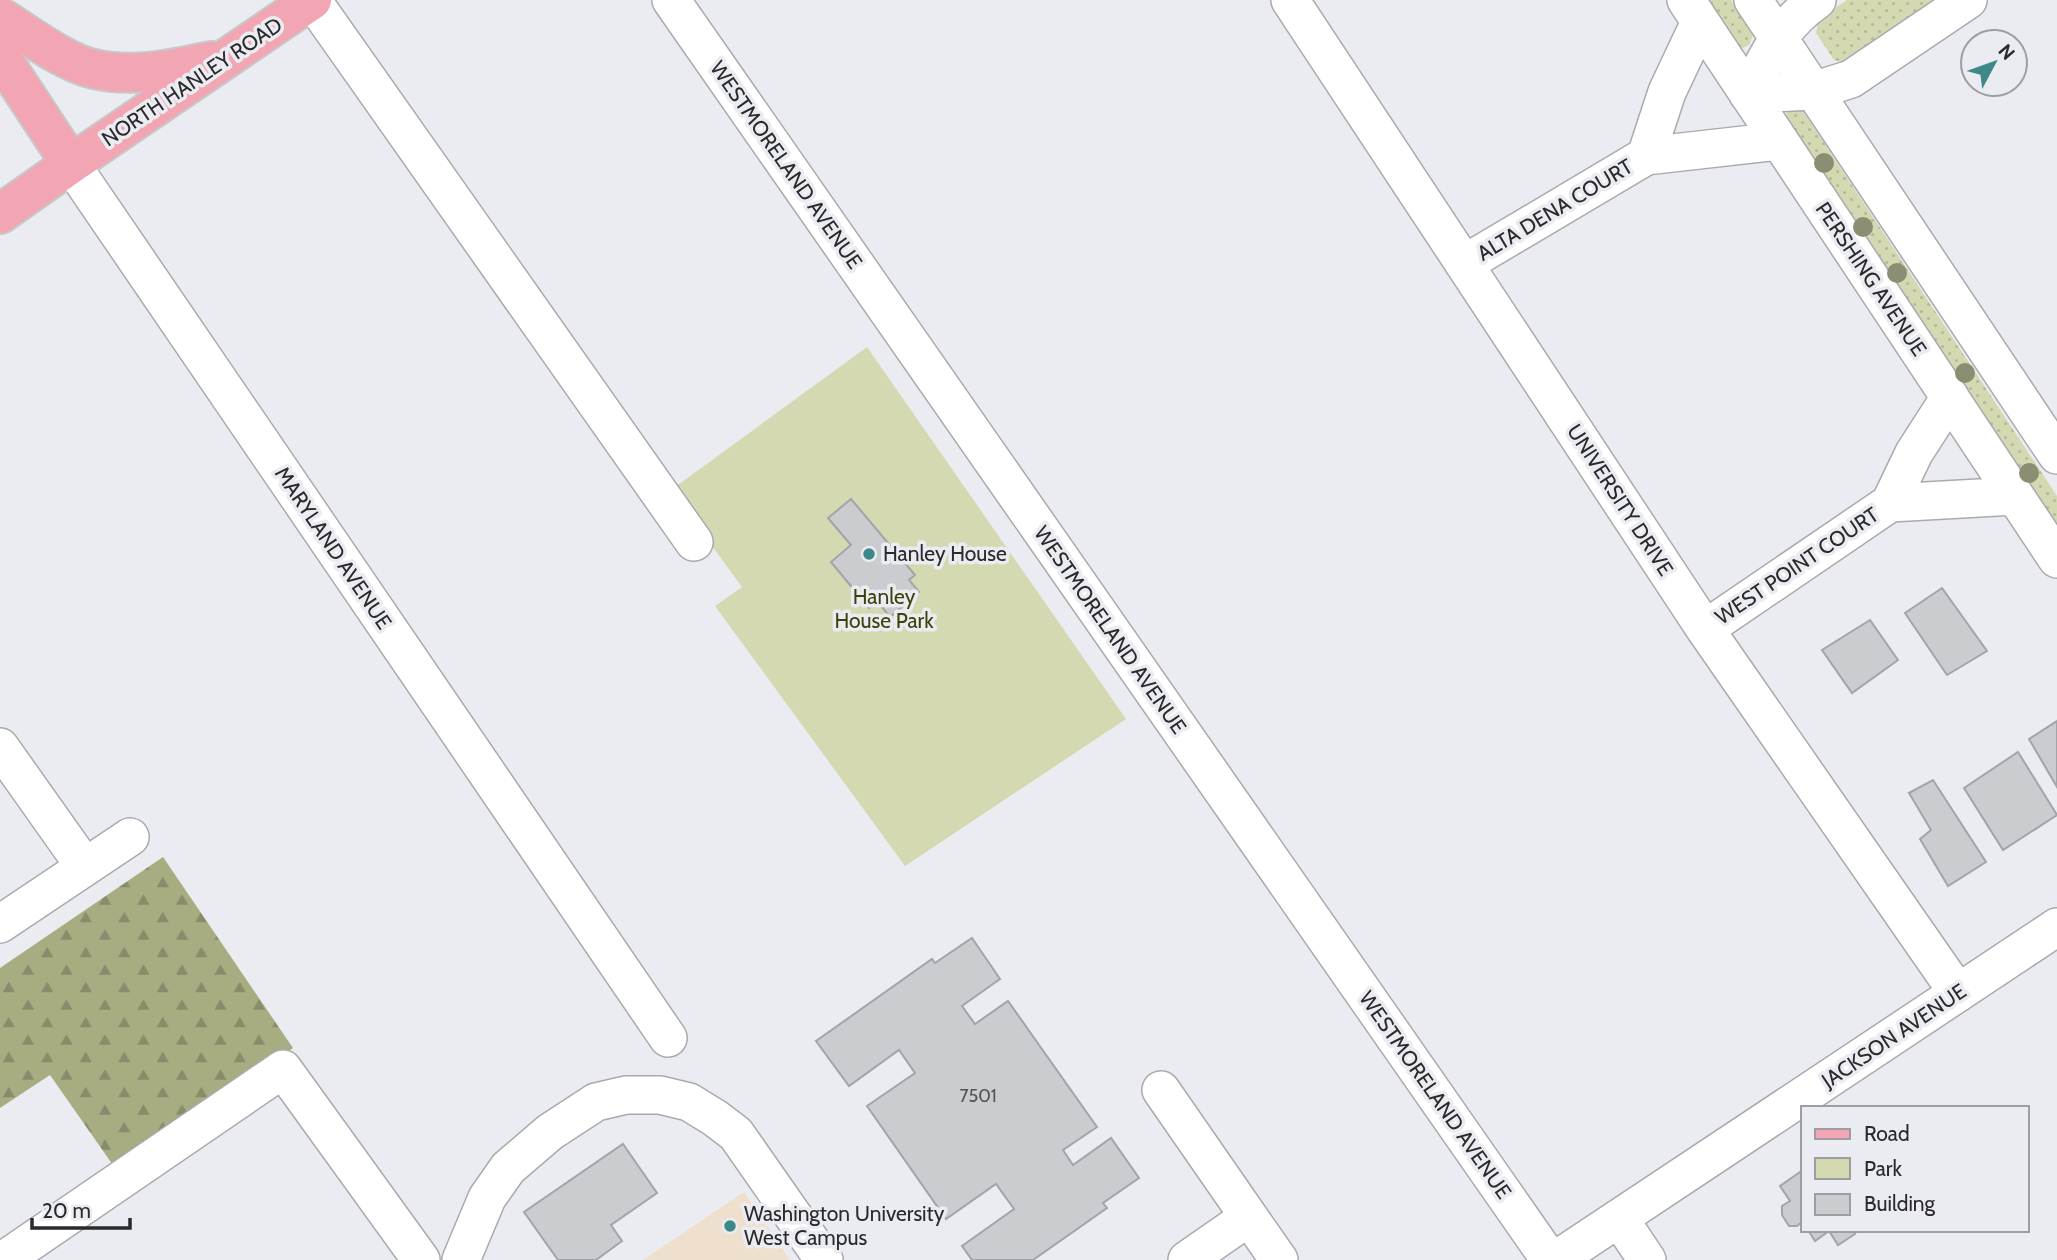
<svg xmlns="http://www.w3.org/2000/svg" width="2057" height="1260" font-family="Cabin,sans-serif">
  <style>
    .education { fill: #efe0cd }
    .grass { fill: url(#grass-dots) }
    .forest { fill: url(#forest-firs) }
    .park { fill: #d4d9b2 }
    .building { fill: #cbccd0; stroke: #a3a4a9; stroke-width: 2 }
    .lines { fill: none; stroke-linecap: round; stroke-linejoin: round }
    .minor-casing { stroke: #a9aaae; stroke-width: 40 }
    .major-casing { stroke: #c8c8c8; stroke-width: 42 }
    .minor { stroke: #fff; stroke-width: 37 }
    .major { stroke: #f2a6b3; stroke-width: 38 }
    .tree { fill: #8c8e73 }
    .poi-dot { fill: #3f8889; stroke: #ebecf1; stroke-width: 2.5 }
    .labels { text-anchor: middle; stroke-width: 7; stroke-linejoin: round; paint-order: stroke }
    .number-label { font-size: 18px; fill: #525255 }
    .street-label { font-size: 21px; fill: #2a2a2c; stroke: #ebecf1 }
    .poi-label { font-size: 21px; fill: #2a2a2c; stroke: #ebecf1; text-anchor: start }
    .park-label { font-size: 21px; fill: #3e410c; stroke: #ebecf1 }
  </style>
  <defs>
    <pattern id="grass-dots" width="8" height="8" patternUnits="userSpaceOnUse" patternTransform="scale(1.75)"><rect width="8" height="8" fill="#d4d9b2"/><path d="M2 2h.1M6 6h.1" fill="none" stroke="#b6ba99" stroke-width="1.8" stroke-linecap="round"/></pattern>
    <pattern id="forest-firs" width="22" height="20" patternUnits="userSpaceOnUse" patternTransform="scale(1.75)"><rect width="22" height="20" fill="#a7ac81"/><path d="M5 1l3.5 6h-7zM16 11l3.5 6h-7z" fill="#888c6a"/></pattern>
  </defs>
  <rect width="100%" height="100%" fill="#ebecf1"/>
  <path class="education" d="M744,1192L790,1260H643Z"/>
  <path class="grass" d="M1705,0H1731L1753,35L1749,45L1743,48L1736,47Z
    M1847,0H1943L1848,64L1834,60L1816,33L1819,19Z
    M1793,107L1799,108L1803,111L2057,496V534L1785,119L1788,111Z"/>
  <path class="forest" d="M163,857L293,1048L115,1168L50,1075L0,1108V968Z"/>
  <path class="park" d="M867,347L1126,719L905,866L715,606L742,587L671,490Z"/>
  <path class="building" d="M851,499L915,575L909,580L919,592L890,617L877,601L869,608L831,562L851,545L828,518Z
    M1942,588L1987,651L1947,675L1905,613Z
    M1870,620L1898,660L1852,693L1822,650Z
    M2057,721V787L2029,739Z
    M2018,752L2057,815L2003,850L1964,788Z
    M1933,780L1986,862L1948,886L1920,839L1931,830L1909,793Z
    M972,938L1000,979L962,1006L975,1024L1008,1001L1097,1127L1063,1150L1073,1165L1111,1138L1139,1178L1103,1203L1107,1208L1033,1260H972L962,1246L1014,1209L996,1184L946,1219L867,1106L915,1073L899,1050L849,1086L816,1041L932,959L935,963Z
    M623,1144L657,1193L611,1225L622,1241L596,1260H558L524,1212Z
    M1803,1170V1223L1802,1222L1797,1226H1789L1782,1215V1206L1790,1201L1780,1186Z
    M1808,1230H1853L1855,1234L1838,1245L1829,1231L1815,1241Z"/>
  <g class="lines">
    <g class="minor-casing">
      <path id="minor" d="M312,0L694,542
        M671,0L1550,1260
        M1290,0L1705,629L1958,993
        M1686,0L2057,559
        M1753,0L2057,455
        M1748,94L1813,91L1851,79L1968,0
        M1748,94C1768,55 1780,26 1817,0
        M1646,156L1667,92L1700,22
        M71,164L668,1038
        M1464,264L1646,156L1779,141
        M1890,503L2015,496
        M1705,629L1890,503L1914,453L1950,397
        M0,747L85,867
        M0,924L130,837
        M1161,1090L1249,1217
        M1619,1218L1647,1260
        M4,1260L283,1069L421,1260
        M461,1260L487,1198L508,1168L550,1132L596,1102L626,1095H660L689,1102L715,1118L736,1134L824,1260
        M1187,1260L1249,1217L1279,1260
        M1556,1260L2057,927"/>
    </g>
    <g class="major-casing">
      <path id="major" d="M0,17C26,33 65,63 94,69C133,78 173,69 211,61
        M0,56L71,164
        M0,214L71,164L312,0"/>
    </g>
    <use href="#minor" class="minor"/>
    <use href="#major" class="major"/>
  </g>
  <g class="tree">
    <circle cx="1824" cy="163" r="10"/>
    <circle cx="1863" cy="227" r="10"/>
    <circle cx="1897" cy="273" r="10"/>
    <circle cx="1965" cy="373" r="10"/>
    <circle cx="2029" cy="473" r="10"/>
  </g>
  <g class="poi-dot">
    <circle cx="869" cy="554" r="7"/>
    <circle cx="730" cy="1226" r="7"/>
  </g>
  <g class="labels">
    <g class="number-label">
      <text x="978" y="1102">7501</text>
    </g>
    <g class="street-label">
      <text transform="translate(192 82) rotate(-34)" y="7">NORTH HANLEY ROAD</text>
      <text transform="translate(786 165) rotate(55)" y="7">WESTMORELAND AVENUE</text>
      <text transform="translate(1555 210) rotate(-31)" y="7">ALTA DENA COURT</text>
      <text transform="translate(1871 279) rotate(56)" y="7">PERSHING AVENUE</text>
      <text transform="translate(1620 500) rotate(57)" y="7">UNIVERSITY DRIVE</text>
      <text transform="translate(333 548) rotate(56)" y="7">MARYLAND AVENUE</text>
      <text transform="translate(1797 566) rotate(-34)" y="7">WEST POINT COURT</text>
      <text transform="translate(1110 630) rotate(55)" y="7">WESTMORELAND AVENUE</text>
      <text transform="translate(1894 1036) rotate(-34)" y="7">JACKSON AVENUE</text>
      <text transform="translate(1435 1095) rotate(55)" y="7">WESTMORELAND AVENUE</text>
    </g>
    <g class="poi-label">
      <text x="883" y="561">Hanley House</text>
      <text x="744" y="1221">Washington University<tspan x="744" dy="24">West Campus</tspan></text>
    </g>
    <g class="park-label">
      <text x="884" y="604">Hanley<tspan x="884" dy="24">House Park</tspan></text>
    </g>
  </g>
  <rect x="1801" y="1106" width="228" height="126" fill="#ebecf1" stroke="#9e9ea2" stroke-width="2"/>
  <rect x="1815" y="1129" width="35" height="10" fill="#f2a6b3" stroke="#9e9ea2" stroke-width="2"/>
  <text x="1864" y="1141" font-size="21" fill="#2a2a2c">Road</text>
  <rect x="1815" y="1158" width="35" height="21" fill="#d4d9b2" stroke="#9e9ea2" stroke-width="2"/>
  <text x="1864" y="1176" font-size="21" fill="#2a2a2c">Park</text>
  <rect x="1815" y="1194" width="35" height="21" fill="#cbccd0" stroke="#9e9ea2" stroke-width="2"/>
  <text x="1864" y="1211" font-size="21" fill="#2a2a2c">Building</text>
  <g transform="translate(1994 63) rotate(49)"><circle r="33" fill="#ebecf1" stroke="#9e9ea2" stroke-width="2"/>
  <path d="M0-5L12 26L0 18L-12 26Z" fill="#3f8889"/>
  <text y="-10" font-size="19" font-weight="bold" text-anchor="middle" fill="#2a2a2c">N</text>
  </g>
  <path d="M32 1218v10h98v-10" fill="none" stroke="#2a2a2c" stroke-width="3.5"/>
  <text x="42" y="1218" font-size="21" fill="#2a2a2c" stroke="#ebecf1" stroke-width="5" paint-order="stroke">20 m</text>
</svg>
